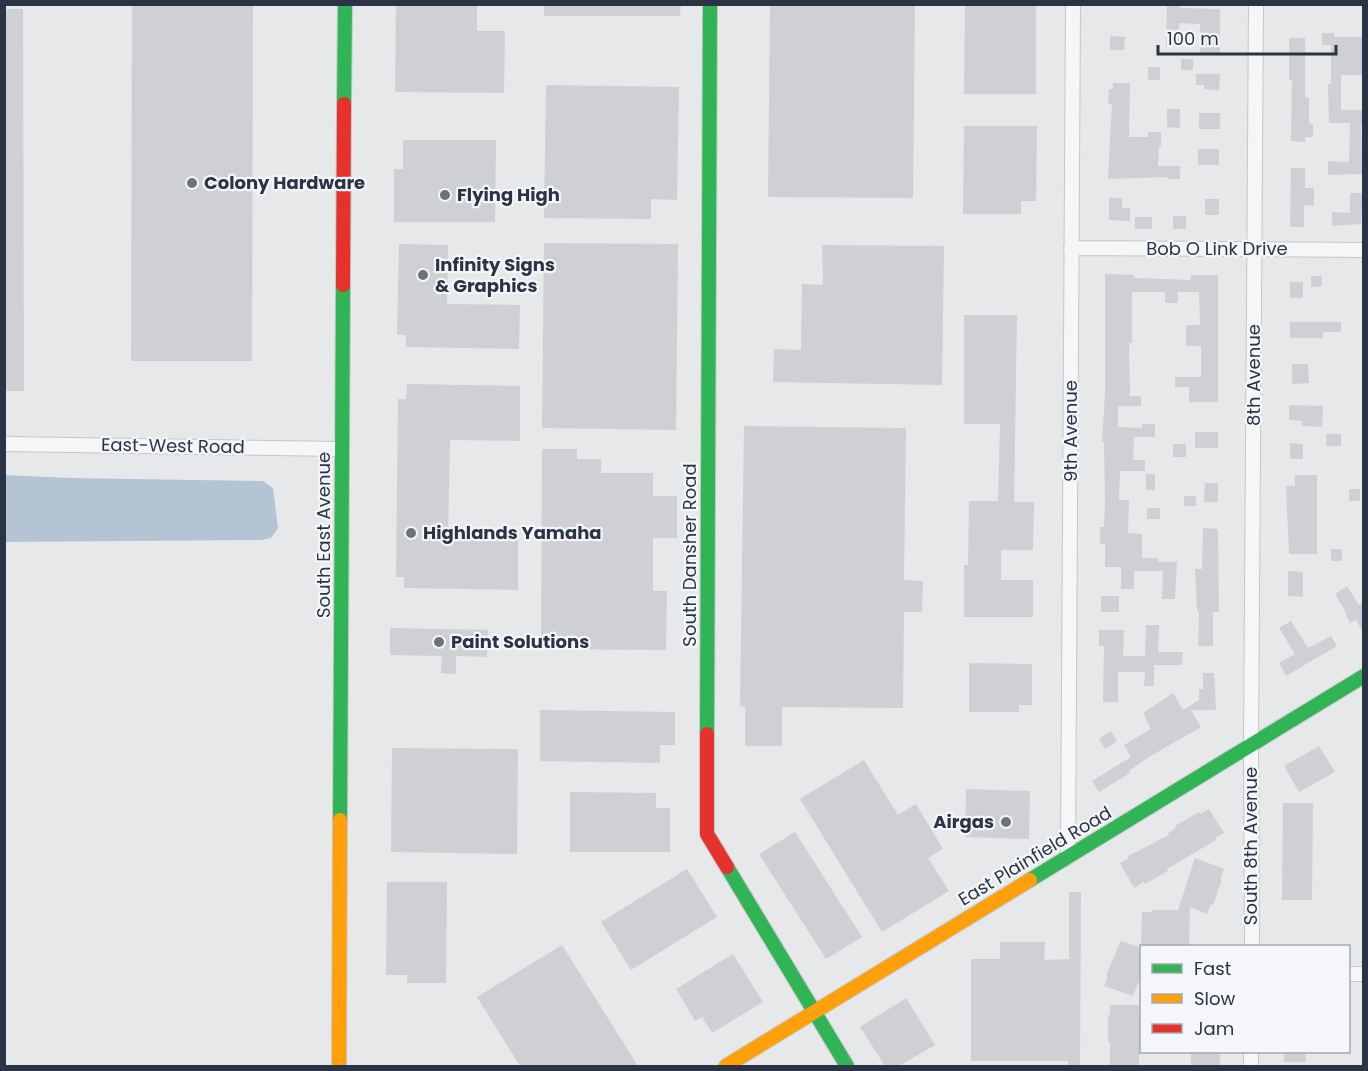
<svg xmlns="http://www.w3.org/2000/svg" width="1368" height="1071" font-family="Poppins,sans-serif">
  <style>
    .water { fill: #b4c4d5 }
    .building { fill: #ced0d3 }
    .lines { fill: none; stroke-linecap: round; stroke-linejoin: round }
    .street-casing { stroke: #c4c6c8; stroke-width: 16 }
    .fast-casing { stroke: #c4c6c8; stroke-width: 16 }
    .slow-casing { stroke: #c4c6c8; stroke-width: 16 }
    .jam-casing { stroke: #c4c6c8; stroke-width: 16 }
    .street { stroke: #f5f6f7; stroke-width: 14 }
    .fast { stroke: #30b455; stroke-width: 14 }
    .slow { stroke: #ff9f0a; stroke-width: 14 }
    .jam { stroke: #e5322d; stroke-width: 14 }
    .poi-dot { fill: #6c737f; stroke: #f4f6f9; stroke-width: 2 }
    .labels { text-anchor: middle; stroke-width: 4.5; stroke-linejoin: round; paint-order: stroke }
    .poi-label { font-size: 18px; font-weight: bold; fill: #2b3445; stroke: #f4f6f9; text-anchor: start }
    .street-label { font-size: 18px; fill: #2b3445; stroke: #f4f6f9 }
  </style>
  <rect width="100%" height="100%" fill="#e6e8ea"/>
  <path class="water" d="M4,475L70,478L263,481L273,488L278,528L271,538L261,540L5,542Z"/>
  <path class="building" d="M132,4H253L252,361H131Z
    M396,4H477V31H505L504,93L395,92Z
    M544,4H681L680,16H544Z
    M770,4H915L913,198L768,197Z
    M965,4H1036V94H964Z
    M1167,4H1180V8L1220,9V54L1200,55V24L1179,23V47L1166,46Z
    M4,9H23L24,391H4Z
    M1322,33H1334V37H1363V75H1341V110H1363V124H1361L1362,174L1328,175V161L1349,162L1350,123H1329L1328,84H1331V45H1322Z
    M1110,36L1125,37L1124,50H1110Z
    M1289,38H1305V97L1309,98V123L1313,124V137H1305V142L1291,141L1292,80H1289Z
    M1181,59H1193V70H1181Z
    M1148,67H1160V80H1148Z
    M1196,74H1220L1219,90L1204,89V85H1196Z
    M1113,83H1130L1129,137H1148V132H1161V146H1159L1158,166H1180V179H1168V177L1108,179L1112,104H1108L1109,89H1113Z
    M546,85L679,87L677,200L651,199V219L544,218Z
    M1167,109H1180V128L1167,127Z
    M1199,113H1220V129H1199Z
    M964,126H1037L1036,201H1021V214H963Z
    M403,140H496L495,222H394V169H403Z
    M1198,149H1219V165H1198Z
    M1291,168H1305V188H1314V206L1304,205V227H1290Z
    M1350,193H1363L1361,224L1332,226V212L1350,213Z
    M1109,198H1122V208H1130V221L1109,220Z
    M1205,199H1219V215H1205Z
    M1173,216H1186V229H1173Z
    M1135,217H1152V229H1135Z
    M544,243L678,244L676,430L542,428Z
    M399,244L448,245L447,304L520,305L519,349L406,347V335H397Z
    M822,245L944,246L942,385L773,382L774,349L801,350L802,284L823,285Z
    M1105,274L1134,275V278L1191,280V275H1218V402H1189V387H1175V377H1201V346H1186V325H1200L1199,292H1178V303H1165V292H1132V343H1129L1130,396H1141V406H1118V427L1142,428V424H1155V437H1134L1133,460H1145V471H1120L1119,500H1129L1128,533L1142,534V558H1158V562H1177L1175,599H1162L1163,571H1134V589H1121V567H1105V544H1100V527H1104L1105,500L1104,442H1102L1105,393Z
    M1311,276H1322V286L1311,287Z
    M1290,282H1303V298H1290Z
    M964,315H1017L1014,502H1034L1033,550H1001V580H1033V617H964V565H968L969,501H998L1000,424H964Z
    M1290,322H1341V332H1323V338H1290Z
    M1292,364H1308L1309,383L1292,384Z
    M407,384L520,386V441L450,440L448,537L518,538V590L404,588V577H396L398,399H406Z
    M1289,405L1323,406L1322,427L1302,426V421L1289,420Z
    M744,426L906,428L904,580L923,581L922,612H904L903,708L782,707V746H745V707L740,706Z
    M1195,432H1218V448H1195Z
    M1326,434H1341V446H1326Z
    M1290,443L1303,444V459H1290Z
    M1173,444H1186V457H1173Z
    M542,449H577V459H601V473H653V496H677V538H653V591H667L666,650L541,649Z
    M1146,474H1155V490H1146Z
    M1295,475H1317V554H1289L1286,486H1295Z
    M1205,483H1218V502H1204Z
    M1349,489H1360V501H1349Z
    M1184,496H1196V506H1184Z
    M1147,508H1160V519H1147Z
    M1203,528L1218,529L1219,612H1213V646H1198L1199,611H1197L1195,569H1202Z
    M1331,549H1342V561H1331Z
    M1288,571L1303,572V597L1288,596Z
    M1347,586L1359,605L1364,602V633L1356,620L1350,623L1346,615L1347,614L1335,594Z
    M1101,596H1119V612H1101Z
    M1291,621L1308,648L1331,636L1337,646L1286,676L1279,663L1295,654L1279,628Z
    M1146,625H1159L1158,652H1183L1182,665H1154V686H1144L1145,672H1118V702H1103L1104,646H1099V630H1124L1123,656H1145Z
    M390,628L488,630L487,657L456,656V674L441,673L442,656L390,655Z
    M969,663L1032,664V705H1019V712H969Z
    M1203,673H1214L1216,710H1191L1201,727L1149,757L1129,771L1130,773L1099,792L1092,781L1131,757L1124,745L1151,729L1143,713L1173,693L1183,710L1199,700V689H1203Z
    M540,710L675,712V745H660V763L540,761Z
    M1111,731L1117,741L1105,749L1099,739Z
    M1319,746L1335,772L1299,792L1284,766Z
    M392,748L518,749L517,854L391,852Z
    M864,760L898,815L916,804L943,849L928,858L949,891L882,932L800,799Z
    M966,789L1030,791L1029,839L965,837Z
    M570,792L656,793V808H670V852H570Z
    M1283,803H1313L1312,900H1282Z
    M1209,809L1224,833L1215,838L1216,840L1167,869L1168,871L1145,884L1144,882L1134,888L1120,863L1129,858L1128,856L1169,835L1168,833L1176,828L1175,826L1199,812L1200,814Z
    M795,832L862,937L826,959L759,854Z
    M1195,858L1224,869L1220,879H1222L1213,905L1211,904L1207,914L1190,907L1189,946H1141L1142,912H1152V910H1178Z
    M687,869L717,917L631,970L601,922Z
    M387,882H447L446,983H407V975H386Z
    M1069,892H1081L1080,1066H1068V1061H971V959H1000V942H1045L1044,960L1069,959Z
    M1121,941L1142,948V974L1133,996L1104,986L1108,976L1106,975Z
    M562,945L638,1066H520L477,997Z
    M733,954L763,1002L712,1033L702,1017L695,1021L676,989Z
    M906,998L935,1045L899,1066H885L860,1027Z
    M1110,1005H1139V1015H1141V1054H1139V1066H1110V1042H1108V1015H1110Z
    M1191,1052H1220V1066H1191Z
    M1284,1052H1306V1062H1284Z"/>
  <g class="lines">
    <g class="street-casing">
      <path id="street" d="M1071,248L1364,250
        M4,444L342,449
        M1068,857L1073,4
        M1252,946L1251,745L1256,4
        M1348,974H1364
        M1251,1066V1052"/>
    </g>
    <g class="fast-casing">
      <path id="fast" d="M344,104L345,4
        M707,734L710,4
        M340,820L343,285
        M727,867L847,1066
        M1030,880L1364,676"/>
    </g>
    <g class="slow-casing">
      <path id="slow" d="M339,1066L340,820
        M726,1066L1030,880"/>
    </g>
    <g class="jam-casing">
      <path id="jam" d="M343,285L344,104
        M707,734V834L727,867"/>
    </g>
    <use href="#street" class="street"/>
    <use href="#fast" class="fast"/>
    <use href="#slow" class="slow"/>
    <use href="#jam" class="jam"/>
  </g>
  <g class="poi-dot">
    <circle cx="192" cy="183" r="6"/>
    <circle cx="445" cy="195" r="6"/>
    <circle cx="423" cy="275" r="6"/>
    <circle cx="411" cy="533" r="6"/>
    <circle cx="439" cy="642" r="6"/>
    <circle cx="1006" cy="822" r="6"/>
  </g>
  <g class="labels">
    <g class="poi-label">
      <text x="204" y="189">Colony Hardware</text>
      <text x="457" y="201">Flying High</text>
      <text x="435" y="271">Infinity Signs<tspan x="435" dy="21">&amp; Graphics</tspan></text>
      <text x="423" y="539">Highlands Yamaha</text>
      <text x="451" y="648">Paint Solutions</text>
      <text x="994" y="828" text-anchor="end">Airgas</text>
    </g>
    <g class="street-label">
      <text x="1217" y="255">Bob O Link Drive</text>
      <text transform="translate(1254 375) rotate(-90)" y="6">8th Avenue</text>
      <text transform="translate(1071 431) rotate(-90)" y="6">9th Avenue</text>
      <text transform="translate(173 446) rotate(1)" y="6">East-West Road</text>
      <text transform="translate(324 535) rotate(-90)" y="6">South East Avenue</text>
      <text transform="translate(690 555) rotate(-90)" y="6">South Dansher Road</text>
      <text transform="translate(1251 846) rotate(-90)" y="6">South 8th Avenue</text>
      <text transform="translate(1035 856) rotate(-31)" y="6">East Plainfield Road</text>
    </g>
  </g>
  <rect width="1368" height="1071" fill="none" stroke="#2b3445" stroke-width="12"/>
  <rect x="1140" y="945" width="210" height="108" fill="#f4f6f9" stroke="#a4a8b1" stroke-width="1.5"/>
  <rect x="1152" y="964" width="30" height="9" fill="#30b455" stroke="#a4a8b1" stroke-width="1.5"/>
  <text x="1194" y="975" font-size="18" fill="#2b3445">Fast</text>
  <rect x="1152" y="994" width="30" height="9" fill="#ff9f0a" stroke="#a4a8b1" stroke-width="1.5"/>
  <text x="1194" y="1005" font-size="18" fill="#2b3445">Slow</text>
  <rect x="1152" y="1024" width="30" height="9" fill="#e5322d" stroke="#a4a8b1" stroke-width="1.5"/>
  <text x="1194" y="1035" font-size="18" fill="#2b3445">Jam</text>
  <path d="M1158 45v9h178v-9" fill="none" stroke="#2b3445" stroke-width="3"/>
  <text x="1167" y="45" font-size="18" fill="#2b3445" stroke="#f4f6f9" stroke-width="4.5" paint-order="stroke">100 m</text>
</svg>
